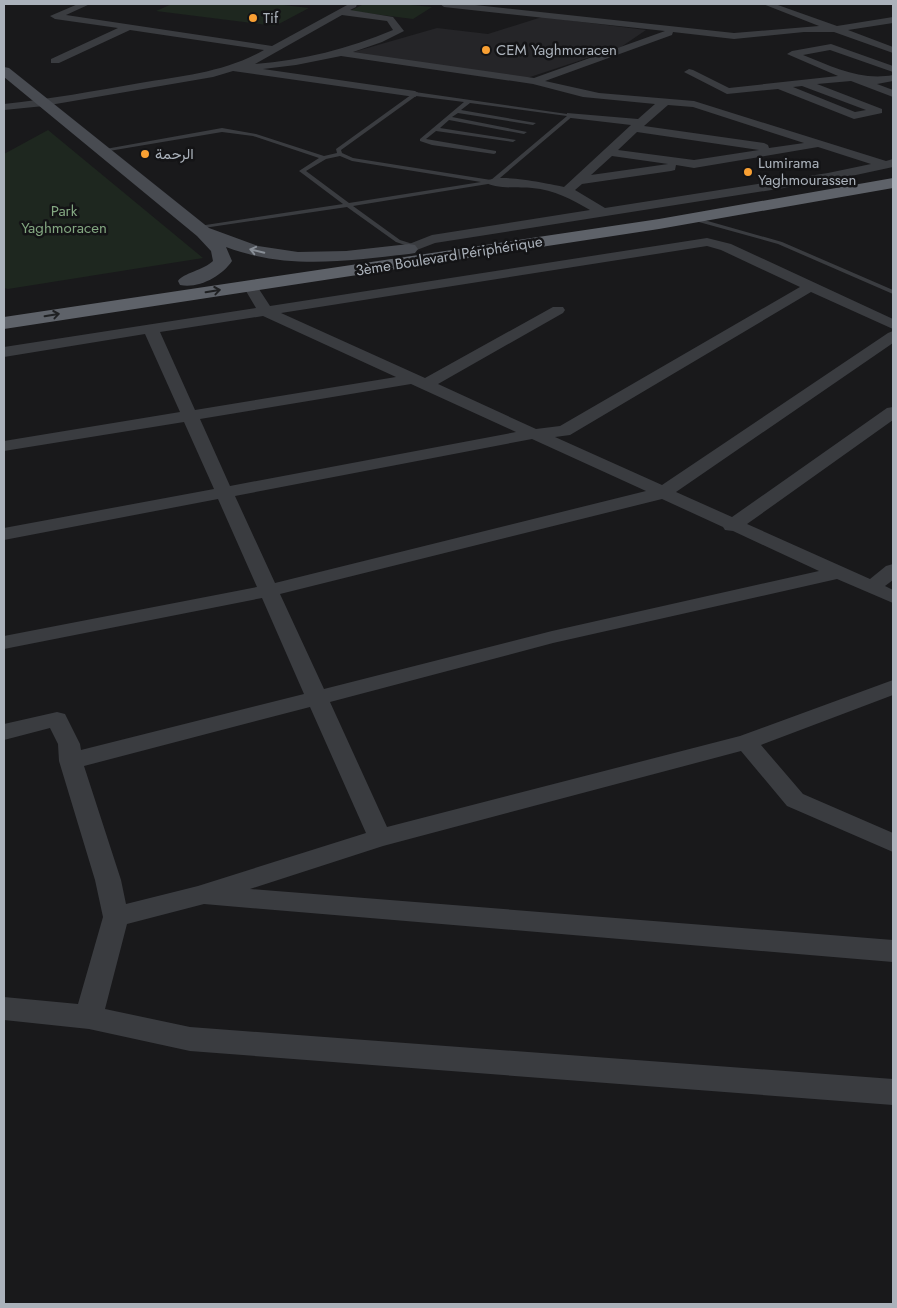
<svg xmlns="http://www.w3.org/2000/svg" width="897" height="1308" font-family="Jost,Vazirmatn,sans-serif">
  <style>
    .built { fill: #252528 }
    .green { fill: #1e271f }
    .lines { fill: none; stroke-linecap: round; stroke-linejoin: round }
    .service { fill: #3a3c40; fill-rule: evenodd }
    .minor { fill: #3a3c40; fill-rule: evenodd }
    .secondary { fill: #484b51; fill-rule: evenodd }
    .trunk { fill: #5e6269; fill-rule: evenodd }
    .oneway { stroke: #888e96 }
    .oneway2 { stroke: #1f2022 }
    .poi-dot { fill: #f9a033; stroke: #141416; stroke-width: 2 }
    .labels { text-anchor: middle; stroke-width: 5; stroke-linejoin: round; paint-order: stroke }
    .far-poi-label { font-size: 15px; fill: #abb2bb; stroke: #141416; text-anchor: start }
    .far-park-label { font-size: 15px; fill: #83a781; stroke: #141416 }
    .far-street-label { font-size: 15px; fill: #abb2bb; stroke: #141416 }
  </style>
  <rect width="100%" height="100%" fill="#19191b"/>
  <path class="built" d="M542,17L646,30L621,47L527,78L350,53L437,28L488,34Z"/>
  <path class="green" d="M172,4H275L309,8L275,26L156,11Z
    M364,4H401L432,7L413,19L350,11Z
    M48,130L203,258L8,289L4,288V154Z"/>
  <g class="lines">
    <path class="service" d="M415,92L574,115L494,183L353,206L400,240L416,245L417,246L414,248L396,242L347,207L197,229L196,228L199,226L343,204L299,171L319,158L253,136L222,132L103,152L100,150L222,128L256,134L324,156L337,153L336,149ZM416,96L464,102L420,139V141L432,145L494,154L496,153V151L426,139L436,131L513,142L516,140L440,128L449,120L524,134L527,132L452,117L458,113L533,125L536,123L461,110L470,103L567,116L491,180L353,158L342,153L341,150ZM340,156L352,161L481,182L349,203L306,171L326,159Z
      M690,216L782,242L893,290V294L778,244L688,219L687,218Z"/>
    <path class="minor" d="M78,4H90L66,15L272,46L349,4H357L356,7L350,10L393,17L404,31L382,42L353,52L534,78L665,31L444,7L440,4H466L734,33L819,26L763,4H775L837,26L893,17V23L848,30L893,47V53L834,32H804L734,39L673,32L672,35L545,81L599,93L694,101L886,161L893,159V167L828,181L435,243L409,253L402,249L404,246L432,235L590,210C571,199 555,190 532,188C521,187 492,189 486,182C495,172 550,184 564,187L631,125L571,118L567,117V113L638,119L655,104L583,97L533,84L341,56L296,65L263,69L415,91L420,94L415,97L233,71L213,77L44,106L4,110V104C50,99 95,91 140,83C183,76 226,72 264,50L130,30L59,63H51V59L118,28L55,19L50,16ZM342,15L387,21L393,30C348,49 303,60 255,64ZM668,105L693,107L804,143L769,148L768,145L764,143L644,126ZM637,132L759,150L694,160L618,150ZM818,147L871,164L828,173L605,208L575,190L582,184L671,171L675,170L676,165L694,168ZM612,156L668,164L591,175Z
      M831,44L893,66V72L830,50L803,55C833,67 861,81 893,75V81L877,84L893,90V97L851,81L817,84L882,109V113L854,119L778,89L727,94L684,72L689,69L693,70L729,88L838,76L787,54L792,51ZM802,86L866,110L855,112L793,87Z
      M707,238L731,244L893,319V329L811,292L570,435L555,437L662,485L888,333L893,331V343L676,492L732,517L887,408L893,407V420L747,524L870,579L886,566L893,564V580L885,586L893,590V603L837,579L553,643L330,702L387,827L740,736L893,680V695L761,745L803,794L893,833V852L787,806L741,751L383,846L250,889L893,940V962L204,904L127,924L105,1009L190,1027L893,1079V1105L190,1051L89,1029L4,1020V997L78,1004L103,917L95,880L59,761L58,744L50,728L4,740V724L57,712L65,714L80,744L81,750L304,694L262,598L4,649V636L257,587L218,499L4,540V528L214,489L184,422L4,451V441L180,412L145,334L4,357V347L256,308L243,286L250,282L255,283L270,306ZM707,246L721,250L800,287L560,426L536,429L438,384L563,313L565,310L563,307H553L425,378L281,313ZM263,316L396,377L195,410L160,332ZM411,384L516,432L230,486L200,419ZM532,439L646,491L275,583L235,496ZM662,499L723,527L725,530L733,531L819,571L552,631L324,689L280,594ZM310,707L366,833L198,886L126,904L121,880L84,766Z"/>
    <path class="secondary" d="M4,67L9,68L209,228L258,246L298,252L346,251L409,244L415,245L418,249L415,253L409,254C346,261 287,270 226,247L232,261C222,276 199,289 180,285L178,281C183,273 204,270 213,261L211,251L197,236L4,77Z"/>
    <path class="trunk" d="M893,178V188L659,229L4,329V317L659,219Z"/>
  </g>
  <defs><path id="oneway-shaft" d="M-6 0H5M1.5-3L5.5 0L1.5 3" fill="none" stroke-width="1.6" stroke-linecap="round" stroke-linejoin="round" transform="scale(1.25)"/></defs>
  <use class="oneway" href="#oneway-shaft" transform="translate(257 251) rotate(-166)"/>
  <g class="oneway2">
    <use href="#oneway-shaft" transform="translate(213 291) rotate(-9)"/>
    <use href="#oneway-shaft" transform="translate(52 315) rotate(-9)"/>
  </g>
  <g class="poi-dot">
    <circle cx="253" cy="18" r="5"/>
    <circle cx="486" cy="50" r="5"/>
    <circle cx="145" cy="154" r="5"/>
    <circle cx="748" cy="172" r="5"/>
  </g>
  <g class="labels">
    <g class="far-poi-label">
      <text x="263" y="23">Tif</text>
      <text x="496" y="55">CEM Yaghmoracen</text>
      <text x="155" y="159">الرحمة</text>
      <text x="758" y="168">Lumirama<tspan x="758" dy="17">Yaghmourassen</tspan></text>
    </g>
    <g class="far-park-label">
      <text x="64" y="216">Park<tspan x="64" dy="17">Yaghmoracen</tspan></text>
    </g>
    <g class="far-street-label">
      <text transform="translate(449 256) rotate(-9)" y="5">3ème Boulevard Périphérique</text>
    </g>
  </g>
  <rect width="897" height="1308" fill="none" stroke="#abb2bb" stroke-width="10"/>
</svg>
